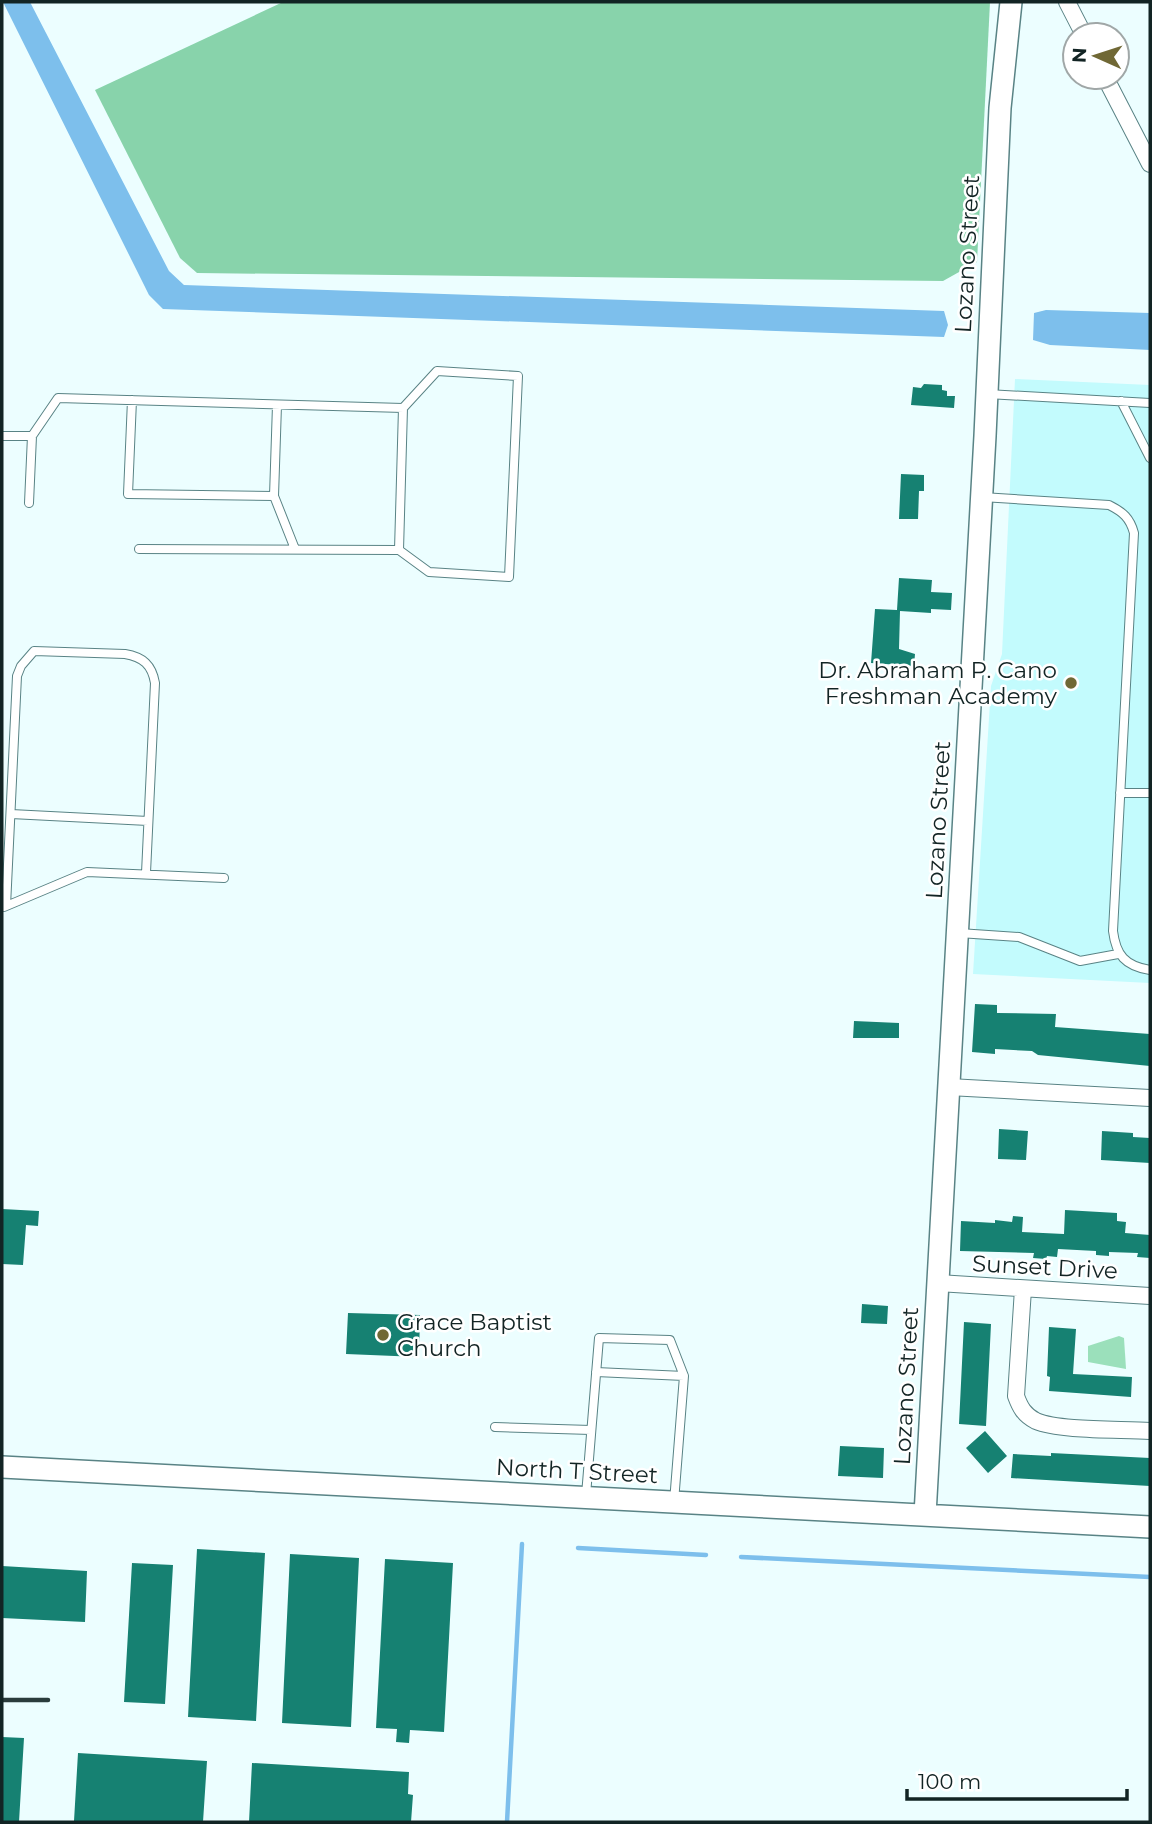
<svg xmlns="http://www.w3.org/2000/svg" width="1152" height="1824" font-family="Montserrat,sans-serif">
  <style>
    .built { fill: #c3fbfd }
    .green { fill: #9be0bb }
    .forest { fill: #88d3ab }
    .water { fill: #7dbfec }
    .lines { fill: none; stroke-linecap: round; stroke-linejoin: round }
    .stream { stroke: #7dbfec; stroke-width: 4.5 }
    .building { fill: #168172 }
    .lane-casing { stroke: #598385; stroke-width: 10 }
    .street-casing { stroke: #598385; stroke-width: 18 }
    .secondary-casing { stroke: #598385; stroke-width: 24 }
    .lane { stroke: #fff; stroke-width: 8 }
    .street { stroke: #fff; stroke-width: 16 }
    .secondary { stroke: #fff; stroke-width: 21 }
    .rail { stroke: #2a3c3c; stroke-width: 4.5 }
    .poi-dot { fill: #706835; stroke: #fff; stroke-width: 2.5 }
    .labels { text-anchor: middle; stroke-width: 5; stroke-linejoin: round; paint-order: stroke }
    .street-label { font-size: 23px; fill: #122424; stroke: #fff }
    .poi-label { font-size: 23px; fill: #122424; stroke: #fff; text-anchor: end }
  </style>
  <rect width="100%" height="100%" fill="#ecfeff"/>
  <path class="built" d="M1015,379L1150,385V983L973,974L991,686L1002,654Z"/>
  <path class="green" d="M1119,1336L1124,1338L1126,1369L1088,1362V1346Z"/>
  <path class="forest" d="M283,2H990L977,262L943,281L197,273L180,258L95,90Z"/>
  <path class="water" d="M3,2H30L169,271L184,285L944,311L948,325L944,337L163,309L149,295Z
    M1046,310L1150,313V350L1050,345L1033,340L1034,313Z"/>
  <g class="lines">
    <path class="stream" d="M578,1548L706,1555
      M741,1557L1150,1577
      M507,1822L522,1544"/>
  </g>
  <path class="building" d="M924,384L942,385V390L947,391V396H955L954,408L911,405L913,387L921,388Z
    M901,474L924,475V491H919L918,519H899Z
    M899,578L932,580L931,592L952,593L951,610L931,609V613L900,611L899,649L915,654L914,666L871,663L875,609L897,610Z
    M975,1004L997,1005V1013L1056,1014L1055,1027L1150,1034V1066L1038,1055L1032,1051L995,1049V1054L972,1052Z
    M854,1021L899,1023V1038H853Z
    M999,1129L1028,1131L1026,1160L998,1159Z
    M1102,1131L1133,1133V1137L1150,1138V1163L1101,1160Z
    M2,1209L39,1211L38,1226L26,1225L23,1265L2,1264Z
    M1065,1210L1117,1213V1221L1126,1222L1125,1233L1150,1235V1258L1137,1257L1138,1253L1109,1252V1256L1096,1255V1251L1058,1249L1057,1257L1047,1256L1046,1259L1033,1258L1034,1253L960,1251L961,1221L995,1223V1220L1012,1222L1013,1216L1023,1217L1022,1232L1064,1234Z
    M862,1304L888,1306L887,1324L861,1323Z
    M348,1313L420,1315L419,1357L346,1354Z
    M964,1322L991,1324L986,1426L959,1424Z
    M1049,1327L1076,1329L1073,1374L1132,1377L1131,1397L1049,1391L1050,1377L1047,1376Z
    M985,1431L1007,1456L988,1473L966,1448Z
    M840,1446L884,1448L883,1478L838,1476Z
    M1051,1453L1150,1458V1486L1011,1478L1013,1454L1051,1456Z
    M197,1549L265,1553L256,1721L188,1717Z
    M290,1554L359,1558L351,1727L282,1723Z
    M385,1559L453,1563L444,1732L410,1730L409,1743L396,1742L397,1729L376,1728Z
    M132,1563L173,1565L165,1704L124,1702Z
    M2,1566L87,1571L85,1622L2,1618Z
    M2,1737L24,1738L19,1822H2Z
    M78,1753L207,1761L203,1822L74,1821Z
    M252,1763L409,1772L408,1794L413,1795L411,1822H249Z"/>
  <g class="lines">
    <g class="lane-casing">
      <path id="lane" d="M987,394L1150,403
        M132,400L128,494L274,496
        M1121,401L1150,458
        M277,405L274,496L295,549
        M2,436H32L58,398L403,408L399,550L139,549
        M982,497L1109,505C1123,512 1130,518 1134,533L1113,931C1116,955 1125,966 1150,970
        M29,503L32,436
        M399,550L429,572L509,577L518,376L437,371L403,408
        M1120,793H1150
        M11,814L148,821
        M6,906L17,676L21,666L34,651L125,654C143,657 152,665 155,683L146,873
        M4,907L87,872L224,878
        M959,933L1019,937L1080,961L1118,954
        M596,1372L684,1376
        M495,1427L591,1430
        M586,1495L599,1338L670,1340L684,1376L674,1502"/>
    </g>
    <g class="street-casing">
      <path id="street" d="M1067,2L1084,35
        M1105,77L1150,164
        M949,1087L1150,1098
        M938,1283L1150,1296
        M1023,1289L1016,1396C1020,1407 1024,1415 1036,1421C1059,1431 1122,1429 1150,1431"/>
    </g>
    <g class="secondary-casing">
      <path id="secondary" d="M2,1467L1150,1527
        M925,1515L985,436L1000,108L1011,2"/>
    </g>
    <use href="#lane" class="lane"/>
    <use href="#street" class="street"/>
    <use href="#secondary" class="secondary"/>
    <path class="rail" d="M2,1700H48"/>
  </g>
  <g class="poi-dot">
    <circle cx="1071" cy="683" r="7"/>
    <circle cx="383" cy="1335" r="7"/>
  </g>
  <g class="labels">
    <g class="street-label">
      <text transform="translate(967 254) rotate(-87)" y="8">Lozano Street</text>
      <text transform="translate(938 820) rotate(-87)" y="8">Lozano Street</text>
      <text transform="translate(1045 1267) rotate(3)" y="8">Sunset Drive</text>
      <text transform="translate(906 1386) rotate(-87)" y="8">Lozano Street</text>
      <text transform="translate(577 1471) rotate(3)" y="8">North T Street</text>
    </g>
    <g class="poi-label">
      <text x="1057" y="678">Dr. Abraham P. Cano<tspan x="1057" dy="26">Freshman Academy</tspan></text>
      <text x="397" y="1330" text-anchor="start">Grace Baptist<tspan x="397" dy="26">Church</tspan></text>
    </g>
  </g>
  <rect width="1152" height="1824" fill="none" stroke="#122424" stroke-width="7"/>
  <g transform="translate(1096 56) rotate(273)"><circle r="33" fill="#ffffff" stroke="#a0a7a7" stroke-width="2"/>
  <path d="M0-5L12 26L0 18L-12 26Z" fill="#706835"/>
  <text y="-10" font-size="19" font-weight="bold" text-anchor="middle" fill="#122424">N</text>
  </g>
  <path d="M907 1789v10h220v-10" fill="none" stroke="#122424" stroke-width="3.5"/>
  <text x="918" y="1789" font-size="21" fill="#122424" stroke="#ffffff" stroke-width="5" paint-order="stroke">100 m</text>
</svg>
